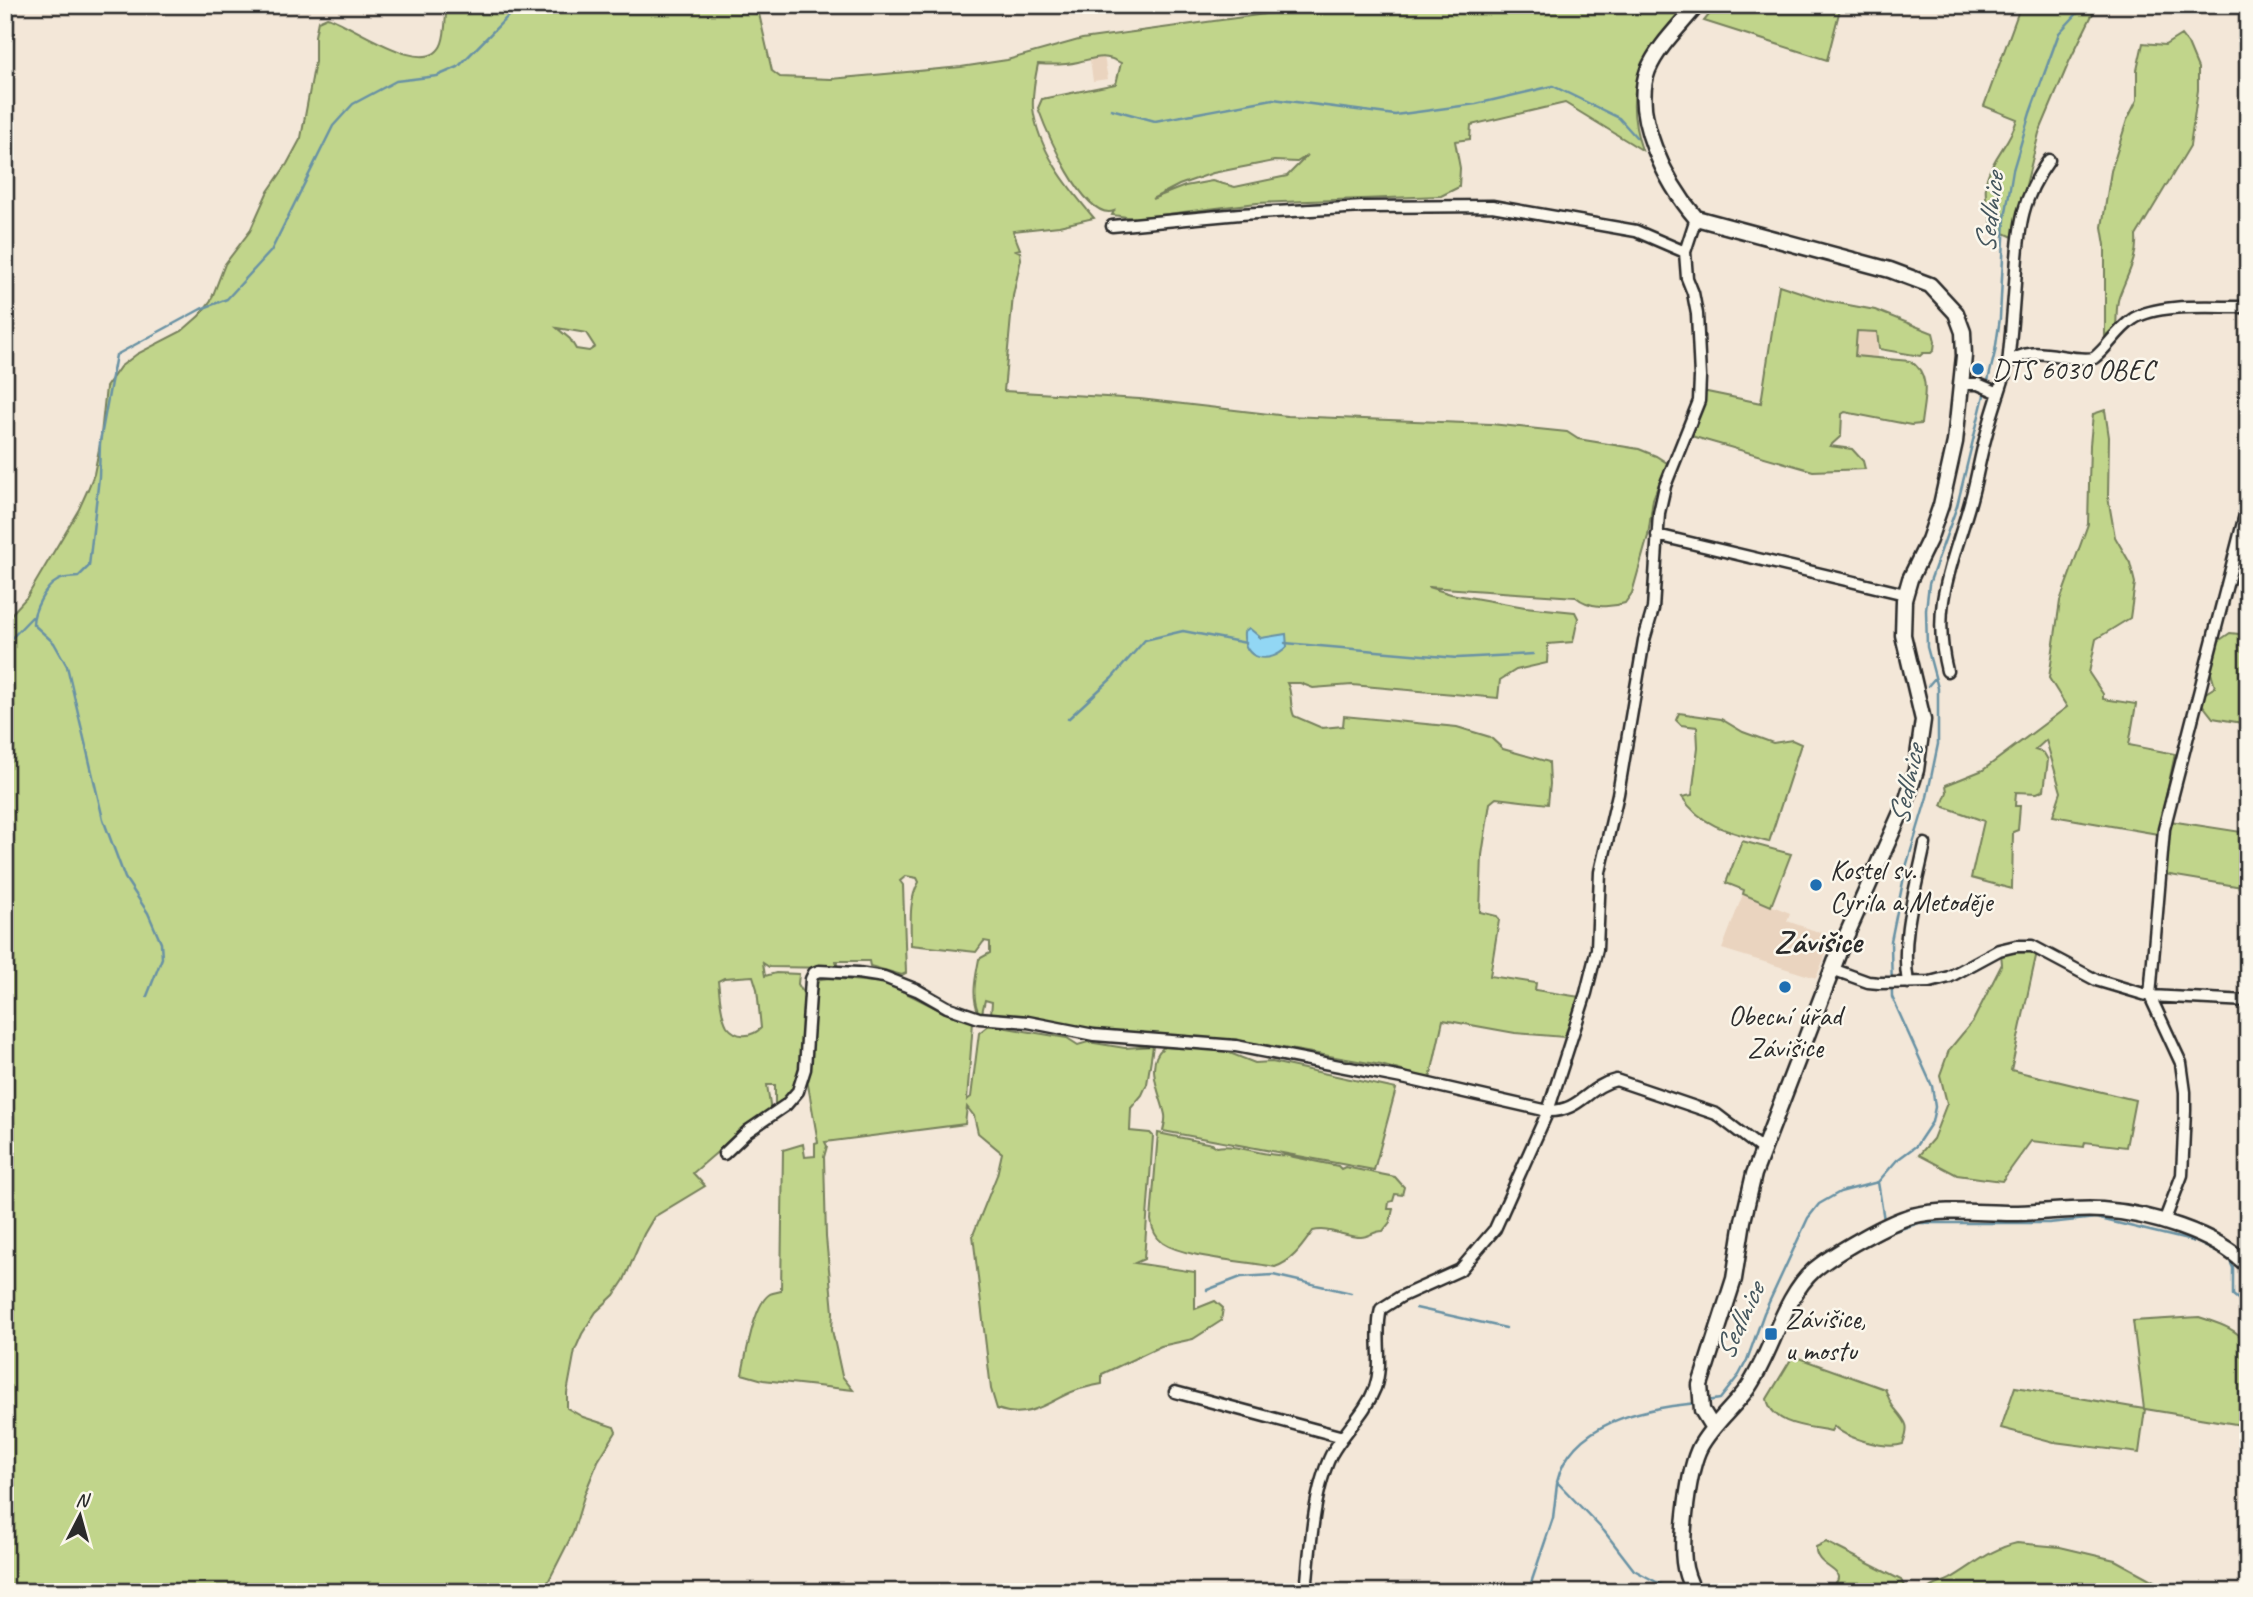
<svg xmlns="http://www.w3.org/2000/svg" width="2253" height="1597" font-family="Caveat,sans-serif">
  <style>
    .built { fill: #ead4bf }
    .green { fill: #c1d58b; stroke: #76805b; stroke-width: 2; fill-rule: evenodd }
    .water { fill: #92d7f4; stroke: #6992a4; stroke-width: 2 }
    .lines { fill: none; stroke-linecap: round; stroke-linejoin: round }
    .stream { stroke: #6992a4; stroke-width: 2.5 }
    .street-casing { stroke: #2b2b2b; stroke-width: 15 }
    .secondary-casing { stroke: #2b2b2b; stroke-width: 19 }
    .street { stroke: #fbf7ec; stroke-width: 10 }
    .secondary { stroke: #fbf7ec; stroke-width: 14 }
    .poi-dot { fill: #1f6fb2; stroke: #fbf7ec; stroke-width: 2.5 }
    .labels { text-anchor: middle; stroke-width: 5; stroke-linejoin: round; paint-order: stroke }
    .poi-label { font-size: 28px; fill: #2b2b2b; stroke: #fbf7ec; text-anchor: start }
    .water-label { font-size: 30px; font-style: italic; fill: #45565d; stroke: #fbf7ec }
    .quarter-label { font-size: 32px; font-weight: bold; fill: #2b2b2b; stroke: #fbf7ec }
  </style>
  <rect width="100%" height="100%" fill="#f3e7d8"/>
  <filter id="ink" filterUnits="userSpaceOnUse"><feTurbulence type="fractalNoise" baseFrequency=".0143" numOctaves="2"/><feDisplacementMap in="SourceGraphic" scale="14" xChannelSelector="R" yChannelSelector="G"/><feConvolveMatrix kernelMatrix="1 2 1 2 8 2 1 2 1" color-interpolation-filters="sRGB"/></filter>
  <g filter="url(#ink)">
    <path class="built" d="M1104,57L1108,79L1093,81L1090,60Z
      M1857,331L1878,332L1877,357L1855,356Z
      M1743,894L1790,913L1787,921L1833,937L1816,978L1722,949Z"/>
    <path class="green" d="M447,5H757L772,71L780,77L831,79L961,67L1007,60L1082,39L1332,5H1686C1644,51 1620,87 1642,150L1565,103L1471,125L1470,139L1455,141L1460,168L1459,187L1441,196L1257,203L1135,218L1112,215L1114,211C1084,222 1046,130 1038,108L1042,99L1116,84L1121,63C1104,53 1095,58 1078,62C1065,65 1051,65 1038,64C1035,78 1032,93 1033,108C1038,150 1067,186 1094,218L1059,226L1013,231L1020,249L1016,250L1020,252L1021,259L1013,296L1004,391L1140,399L1287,416L1491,424L1567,432L1578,439L1639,449L1656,456L1667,463L1653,499L1648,536L1632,593L1625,603C1610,608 1589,608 1576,597L1428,587L1451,594L1525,607L1575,612L1578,618L1573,642L1548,644L1547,663L1516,670L1500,680L1498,698L1352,685L1313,688L1300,683H1287C1293,694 1289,705 1294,716L1322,728L1343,726L1344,716L1457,727L1490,737L1503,749L1549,762L1550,784L1548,804L1496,798L1490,803L1482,855L1480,912L1497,916L1499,920L1490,976L1536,983L1535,990L1580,997L1564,1037L1515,1033L1443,1020L1430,1079L1381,1065L1237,1040L1110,1034L1019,1017L991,1014L992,1002L985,1000L982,1013L978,1011C971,995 976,976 979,959L990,953V942L984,941L976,952L911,945C911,925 908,900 919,882L917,878L906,876L900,881L903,885L906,973L902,975L870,966L869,961H836L838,968L769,967L763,963L765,976L776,973L799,974L798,984L806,998L799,1084L775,1109V1085H767L771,1112L745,1128L693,1173L705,1186L654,1217L644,1234L624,1280L614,1295L596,1312L582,1334L575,1350L567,1393V1408L583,1417L614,1427L616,1432L598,1461L585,1493L573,1533L543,1592H5V621L27,597L79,509L88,489L94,474L100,444L106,387L120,367L137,354L182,331L199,316L211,300L225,264L250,231L267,193L287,164L301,138L315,62V36L318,21L327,17C350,23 428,82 442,43C446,32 445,17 447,5ZM1308,155L1287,176L1235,187L1212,181L1185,186L1152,199L1179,185L1213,173L1274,161L1297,162ZM557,328L586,333L595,347L589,351L576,349L570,339ZM753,976L757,989L761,1028C751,1038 736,1038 727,1026C720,1014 720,994 718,981L724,978Z
      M1717,5H1841L1827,60L1704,21Z
      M2021,5H2097L2069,62L2039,133L2013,237L1993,228C1989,212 1983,195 1987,178C1993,157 2012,140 2017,119L1984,106Z
      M2181,35L2188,44L2198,68V90L2190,146L2136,236C2138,259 2126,277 2119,297C2116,305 2117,317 2116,326L2105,336V245L2102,227L2111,171L2127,120L2137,100V70L2143,43L2165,45Z
      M1779,285L1827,301L1875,310L1933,333L1935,341L1934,350L1931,353H1923L1920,356L1879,349L1877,332L1857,331L1855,356L1910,361C1933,374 1923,402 1921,424L1911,425L1845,412L1842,414L1841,436L1830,446L1852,449L1863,461L1865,469L1813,471L1691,436L1702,391L1761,403Z
      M2105,410L2109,437L2108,497L2115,537L2130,563L2135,583L2130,618L2096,639L2089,673L2103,694V699L2136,704L2129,745L2175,754L2158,834L2053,816L2061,792L2046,740L2035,750L2044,753L2048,760L2044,790L2037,793L2016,792L2015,806H2020L2018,830L2013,832L2012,889L1971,878L1984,821L1945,807L1942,805L1947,792L1946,785L1983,770L2067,707L2049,678L2060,601L2088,524L2090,445L2093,414Z
      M2230,633L2248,635V724L2213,718L2202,704L2204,694L2215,687L2209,666L2214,644Z
      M1679,713L1721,719L1743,732L1773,743L1792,740L1801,744L1769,842C1735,833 1703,829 1682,797L1692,795L1698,747L1697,727L1681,725L1676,720Z
      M2170,821L2248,833V888L2164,874Z
      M1742,841L1791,854L1771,906L1743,894L1744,890L1726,883Z
      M2037,952L2011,1070L2135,1100L2126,1147L2085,1142L2084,1147L2031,1141L2002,1181L1957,1175L1919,1155L1933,1139L1947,1103L1940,1075L1949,1050L1973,1021L2002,964L2001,953Z
      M829,978L886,983L948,1014L973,1022L967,1100L971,1097L979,1033L989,1025L1067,1038L1078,1045L1088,1042L1125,1048L1153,1046L1147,1084L1142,1095L1131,1108L1130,1131L1150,1133L1153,1136L1144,1259L1135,1263L1195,1272V1309L1215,1301L1223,1308L1221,1321L1193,1339L1161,1346L1102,1374V1384C1090,1386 1077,1389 1065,1395C1042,1407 1024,1419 997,1409L991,1389L973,1235L997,1175L1002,1153L978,1133L974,1116L967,1107L965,1124L825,1142L827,1146L824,1157L826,1237L833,1312L832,1330L842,1376L853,1390L763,1380L742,1374C746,1356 754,1303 770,1294C772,1293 778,1292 781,1291L783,1150L803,1144L805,1157L815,1156V1143L818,1142L807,1079L817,983L821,979Z
      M1164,1047L1222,1050L1255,1063L1272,1062L1396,1089L1374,1170L1163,1131C1164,1126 1166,1121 1165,1115C1161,1095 1143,1063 1164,1047Z
      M1158,1133L1212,1144L1217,1147C1236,1143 1269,1158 1284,1155L1338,1166L1341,1169L1345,1167L1395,1177L1404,1187L1402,1195L1395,1194L1393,1201L1389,1202L1388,1209H1393L1390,1222L1383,1231C1374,1231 1369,1237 1361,1237C1344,1237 1329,1227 1313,1231C1302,1246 1293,1261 1275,1267C1247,1261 1185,1258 1163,1243C1156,1238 1152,1229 1151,1220Z
      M2199,1317C2217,1323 2237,1328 2248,1345V1426L2145,1409L2139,1453L2054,1442L2001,1428L2015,1387L2144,1409L2133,1321Z
      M1793,1356L1885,1389C1888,1395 1890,1404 1895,1409C1907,1423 1910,1426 1903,1444C1886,1450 1845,1438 1834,1426L1831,1431C1808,1426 1773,1426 1767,1399Z
      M1826,1542L1901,1580L1907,1592H1825C1828,1588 1835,1585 1837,1581C1844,1569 1814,1566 1816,1547Z
      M2017,1543L2060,1547L2115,1560L2174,1592H1926C1932,1584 1941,1584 1950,1579C1973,1566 1990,1549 2017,1543Z"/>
    <path class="water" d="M1249,628L1261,638L1286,634L1287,647C1270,665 1242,661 1244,632Z"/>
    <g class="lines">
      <path class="stream" d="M1111,109L1155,121L1273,99L1395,115L1476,104L1553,86L1619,118L1636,137
        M1987,385L1995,352L2000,318L2005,218L2013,170L2030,113L2059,33L2085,5
        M1285,643L1457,658L1533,654
        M5,645L32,617
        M1928,686L1935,678
        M1068,719L1112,678L1145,640L1183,631L1246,643
        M147,996L162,958L161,943L148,913L125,878L103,819L67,666L54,643L33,624C33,611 45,587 57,581C63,577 71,578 78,577L89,566L99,477L100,442L116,355L201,309L227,299L271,251L333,126L353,104L396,81L437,76L458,67L519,5
        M1878,1182L1884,1220
        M1887,1229L1889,1233L1919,1223H2049L2096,1218L2196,1242L2224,1256
        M2229,1259L2233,1268V1295L2248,1307
        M1207,1290L1241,1277L1273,1275L1351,1293
        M1416,1308L1506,1328
        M1707,1401L1720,1399L1739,1375L1747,1360L1764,1313L1808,1218L1819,1204L1840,1192L1878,1182L1897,1160L1916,1146L1932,1122L1935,1107L1932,1086L1892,997L1891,941L1906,867L1927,797L1938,744V688L1927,647L1926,610L1929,584L1957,506L1985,391
        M1528,1592L1553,1518L1557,1484
        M1675,1592L1634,1570L1604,1531L1557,1482C1571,1422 1644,1408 1697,1403"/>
      <g class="street-casing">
        <path id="street" d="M1112,226L1240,214L1364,207L1492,206L1636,231L1685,252
          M2008,364C2011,337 2013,310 2015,283C2019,234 2018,203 2049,160
          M1963,384H1978L1999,393
          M1657,535L1905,594
          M1947,671C1930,603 1954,562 1971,499C1977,478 1980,457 1986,436C1992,412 2001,388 2008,364C2031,341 2067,363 2094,358C2109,346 2117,330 2133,319C2159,302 2217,308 2248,307
          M1832,969L1868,982L1879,983L1930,982L1949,977L1999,950L2016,946H2032L2096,980L2150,996L2248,1001
          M1908,983C1900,936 1916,889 1925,844
          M724,1154L748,1131L786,1105L798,1091L805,1069L811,979L814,973L819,971L858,973L884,977L917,990L947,1007L979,1018L1028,1022L1094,1035L1236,1046L1407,1079L1548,1111C1580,1112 1588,1086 1616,1080L1716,1114L1763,1150
          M2164,1222L2182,1175L2185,1111V1092L2181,1063L2150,996L2164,829L2248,503
          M1175,1392L1343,1437
          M1306,1592C1310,1551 1313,1492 1331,1455C1344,1431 1365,1414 1375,1388C1384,1362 1374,1335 1381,1309L1400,1297L1460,1270L1495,1229L1548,1111L1586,993L1597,949L1600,872L1618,794L1644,640L1653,609L1659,513L1665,486L1699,401L1700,377L1697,314L1693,293L1687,278L1685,252L1696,218"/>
      </g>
      <g class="secondary-casing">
        <path id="secondary" d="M1697,5C1681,25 1658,46 1648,70C1631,115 1666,183 1696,218L1890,270L1930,285L1956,313L1963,332L1964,356L1955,442L1941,505L1929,540L1910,579L1904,600L1903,635L1923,720L1916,770L1907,799L1839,952L1754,1174L1743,1221L1734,1279L1700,1385L1702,1410L1713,1428
          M1694,1592C1689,1582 1685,1572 1684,1562C1681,1536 1688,1470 1700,1447C1712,1425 1732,1409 1747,1389C1772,1354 1783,1297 1814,1270C1833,1254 1888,1222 1912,1216C1945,1208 1978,1213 2012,1213C2042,1213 2072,1208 2102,1210C2147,1213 2216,1233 2248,1266"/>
      </g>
      <use href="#street" class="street"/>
      <use href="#secondary" class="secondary"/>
    </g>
  </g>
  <g class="poi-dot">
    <circle cx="1978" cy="369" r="7"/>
    <circle cx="1816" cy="885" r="7"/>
    <circle cx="1785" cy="987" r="7"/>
    <rect x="1764" y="1327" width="14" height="14" rx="3.5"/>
  </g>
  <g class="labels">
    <g class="poi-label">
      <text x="1992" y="379">DTS 6030 OBEC</text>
      <text x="1830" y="879">Kostel sv.<tspan x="1830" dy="32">Cyrila a Metoděje</tspan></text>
      <text x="1785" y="1025" text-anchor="middle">Obecní úřad<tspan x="1785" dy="32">Závišice</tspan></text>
      <text x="1785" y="1328">Závišice,<tspan x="1785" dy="32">u mostu</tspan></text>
    </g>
    <g class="water-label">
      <text transform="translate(1989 213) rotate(-83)" y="10">Sedlnice</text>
      <text transform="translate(1906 785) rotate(-78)" y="10">Sedlnice</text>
      <text transform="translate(1739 1321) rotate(-65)" y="10">Sedlnice</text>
    </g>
    <g class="quarter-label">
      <text x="1818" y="952">Závišice</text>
    </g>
  </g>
  <rect width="2253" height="1597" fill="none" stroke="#fbf7ec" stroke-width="28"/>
  <rect x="14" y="14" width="2225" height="1569" fill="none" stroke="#2b2b2b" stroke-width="2.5" filter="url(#ink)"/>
  <g transform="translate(80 1516) rotate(6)" stroke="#fbf7ec" stroke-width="5" paint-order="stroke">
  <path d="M0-5L12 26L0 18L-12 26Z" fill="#2b2b2b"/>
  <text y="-10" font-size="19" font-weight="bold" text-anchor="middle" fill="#2b2b2b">N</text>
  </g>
</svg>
